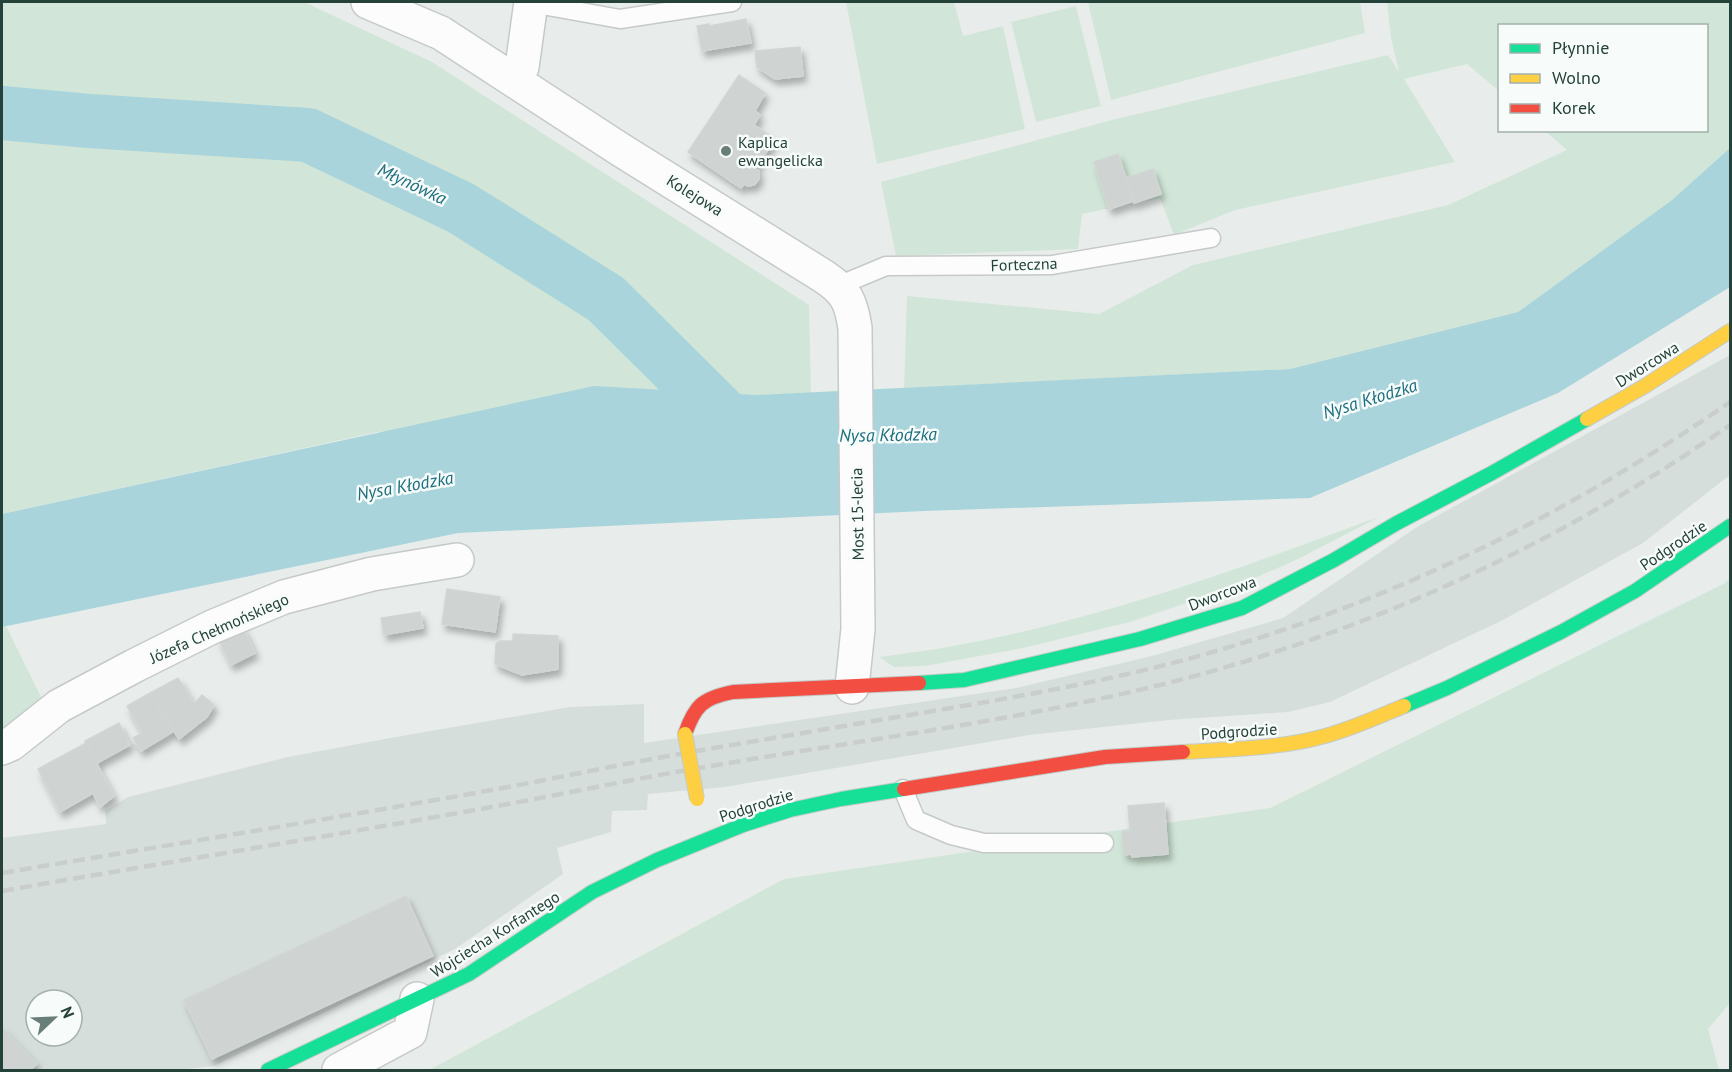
<svg xmlns="http://www.w3.org/2000/svg" width="1732" height="1072" font-family="'PT Sans',sans-serif">
  <style>
    .built { fill: #d6dedb; fill-rule: evenodd }
    .green { fill: #d1e6d8 }
    .water { fill: #a9d4db }
    .lines { fill: none; stroke-linecap: round; stroke-linejoin: round }
    .river { stroke: #a9d4db; stroke-width: 54 }
    .building { fill: #cfd4d2; stroke: #d1d6d4; stroke-width: 1.5; filter: url(#shadow) }
    .lane-casing { stroke: #c5cac8; stroke-width: 21 }
    .street-casing { stroke: #c5cac8; stroke-width: 36 }
    .fast-casing { stroke: #c3cbc8; stroke-width: 16 }
    .slow-casing { stroke: #c3cbc8; stroke-width: 16 }
    .jam-casing { stroke: #c3cbc8; stroke-width: 16 }
    .lane { stroke: #fcfcfc; stroke-width: 18 }
    .street { stroke: #fcfcfc; stroke-width: 33 }
    .fast { stroke: #16e098; stroke-width: 14 }
    .slow { stroke: #ffcf43; stroke-width: 14 }
    .jam { stroke: #f24e42; stroke-width: 14 }
    .rail { stroke: #c9cdcc; stroke-width: 4.5; stroke-dasharray: 12 6; stroke-linecap: butt }
    .slow-bridge-casing { stroke: #c3cbc8; stroke-width: 16; stroke-linecap: butt }
    .slow-bridge { stroke: #ffcf43; stroke-width: 14 }
    .poi-dot { fill: #697e78; stroke: #f7fbf9; stroke-width: 2 }
    .labels { text-anchor: middle; stroke-width: 5; stroke-linejoin: round; paint-order: stroke }
    .poi-label { font-size: 16px; fill: #24423a; stroke: #f7fbf9; text-anchor: start }
    .street-label { font-size: 16px; fill: #24423a; stroke: #f7fbf9 }
    .water-label { font-size: 18px; font-style: italic; fill: #1c6f80; stroke: #f7fbf9 }
  </style>
  <defs>
    <filter id="shadow"><feDropShadow dx="3.5" dy="6" stdDeviation="3" flood-color="#0004"/></filter>
  </defs>
  <rect width="100%" height="100%" fill="#e8edeb"/>
  <path class="built" d="M1730,355V475L1643,543L1503,620L1330,702L1288,712L1169,720L1029,735L725,787L648,794L647,810L612,811L611,832L557,848L563,874L455,949L214,1066L179,1070H2V838L106,824L105,811L128,797L288,757L390,738L570,707L644,704V743L1016,688L1152,656L1283,618L1417,527ZM36,1000H72V1036H36Z"/>
  <path class="green" d="M2,2H304L432,62L809,305L811,393L755,395L377,432L2,514Z
    M846,2H954L963,36L1003,26L1025,129L877,164Z
    M1088,2H1360L1365,33L1111,100Z
    M1387,2H1730V148L1672,200L1518,312L1290,369L904,388L907,296L1099,314L1193,265L1448,205L1567,150L1545,131L1706,130V26H1500L1499,91L1467,64L1404,79L1455,162L1235,210L1174,235L1160,198L1082,214L1078,249L896,256L881,182L1112,120L1388,55L1399,72L1391,38Z
    M1076,6L1101,106L1036,122L1011,22Z
    M1381,516L1298,559L1237,586L1130,622L1023,648L925,666L894,667L879,657C1053,637 1218,577 1381,516Z
    M1730,579V1003L1708,1029L1719,1070H429L784,879L1270,808L1723,584Z
    M6,626L43,701L2,730V627Z"/>
  <path class="water" d="M1730,148V287L1558,393L1310,498L924,511L458,533L2,627V514L594,386L755,395L1290,369L1518,312L1672,200Z"/>
  <g class="lines">
    <path class="river" d="M2,113L89,121L308,135L461,208L606,299L745,437"/>
  </g>
  <path class="building" d="M746,19L751,43L702,51L697,26L709,24V26Z
    M800,47L803,76L775,79L757,67L755,51Z
    M739,75L765,93L755,111L760,115L754,125L775,139L755,169L759,171V179L754,185L747,186L744,184L741,188L688,152Z
    M1118,154L1134,201L1109,209L1094,162Z
    M1153,169L1161,194L1134,203L1126,178Z
    M447,589L500,597L495,632L442,624Z
    M420,612L423,628L384,635L381,618Z
    M242,626L255,653L231,665L218,638Z
    M513,634L558,636V669L522,675L495,664L496,644L500,641H513Z
    M178,678L194,704L202,695L214,705L207,717L179,739L150,693Z
    M150,693L174,731L141,751L133,738L142,733L127,706Z
    M119,723L130,745L97,763L85,741Z
    M86,743L114,796L100,807L93,793L60,812L38,769Z
    M1164,803L1168,854L1132,857L1131,854L1124,855L1122,831H1130L1128,806Z
    M406,896L433,956L212,1059L184,1000Z
    M2,1028L37,1064L30,1070H3L2,1069Z"/>
  <g class="lines">
    <g class="lane-casing">
      <path id="lane" d="M531,3L620,19L732,2
        M838,286L886,266L1052,265L1211,238
        M903,789L916,820L951,835L984,843H1104"/>
    </g>
    <g class="street-casing">
      <path id="street" d="M368,2L441,33L621,150L823,276C846,291 851,301 855,328L858,629L852,687
        M513,79L522,67L531,2
        M2,748L11,744L59,706L134,666L212,627L284,597L372,574L457,560
        M339,1070L410,1032L417,999"/>
    </g>
    <g class="fast-casing">
      <path id="fast" d="M919,683L964,680L1140,639L1242,608L1334,560L1397,523L1492,473L1587,419
        M1404,706L1447,688L1561,632L1635,591L1730,526
        M268,1070L469,974L592,892L657,860L743,825L790,810L841,799L904,789"/>
    </g>
    <g class="slow-casing">
      <path id="slow" d="M1587,419L1645,386L1730,331
        M1183,752C1229,749 1277,749 1321,737C1350,730 1377,717 1404,706"/>
    </g>
    <g class="jam-casing">
      <path id="jam" d="M685,734C695,705 703,698 733,692L919,683
        M904,789L1105,757L1183,752"/>
    </g>
    <use href="#lane" class="lane"/>
    <use href="#street" class="street"/>
    <use href="#fast" class="fast"/>
    <use href="#slow" class="slow"/>
    <use href="#jam" class="jam"/>
    <path class="rail" d="M2,873C169,845 336,818 503,788C566,776 628,763 691,752C766,739 840,727 915,714C999,700 1082,686 1165,665C1371,612 1555,523 1730,402
      M2,891C169,862 336,835 503,805C568,793 634,779 699,768C854,741 1011,722 1164,684C1367,633 1559,544 1730,425"/>
    <g class="slow-bridge-casing">
      <path id="slow-bridge" d="M685,734L697,799"/>
    </g>
    <use href="#slow-bridge" class="slow-bridge"/>
  </g>
  <circle class="poi-dot" cx="726" cy="151" r="6"/>
  <g class="labels">
    <g class="poi-label">
      <text x="738" y="148">Kaplica<tspan x="738" dy="18">ewangelicka</tspan></text>
    </g>
    <g class="street-label">
      <text transform="translate(695 195) rotate(32)" y="6">Kolejowa</text>
      <text transform="translate(1024 264) rotate(-2)" y="6">Forteczna</text>
      <text transform="translate(1647 364) rotate(-32)" y="6">Dworcowa</text>
      <text transform="translate(857 514) rotate(-91)" y="6">Most 15-lecia</text>
      <text transform="translate(1673 545) rotate(-34)" y="6">Podgrodzie</text>
      <text transform="translate(1222 593) rotate(-21)" y="6">Dworcowa</text>
      <text transform="translate(219 628) rotate(-24)" y="6">Józefa Chełmońskiego</text>
      <text transform="translate(1239 731) rotate(-4)" y="6">Podgrodzie</text>
      <text transform="translate(756 805) rotate(-18)" y="6">Podgrodzie</text>
      <text transform="translate(495 934) rotate(-32)" y="6">Wojciecha Korfantego</text>
    </g>
    <g class="water-label">
      <text transform="translate(412 184) rotate(25)" y="6">Młynówka</text>
      <text transform="translate(1370 399) rotate(-17)" y="6">Nysa Kłodzka</text>
      <text transform="translate(888 435) rotate(-1)" y="6">Nysa Kłodzka</text>
      <text transform="translate(405 486) rotate(-10)" y="6">Nysa Kłodzka</text>
    </g>
  </g>
  <rect width="1732" height="1072" fill="none" stroke="#24423a" stroke-width="6"/>
  <rect x="1498" y="24" width="210" height="108" fill="#f7fbf9" stroke="#a3b1ad" stroke-width="1.5"/>
  <rect x="1510" y="44" width="30" height="9" fill="#16e098" stroke="#a3b1ad" stroke-width="1.5"/>
  <text x="1552" y="54" font-size="18" fill="#24423a">Płynnie</text>
  <rect x="1510" y="74" width="30" height="9" fill="#ffcf43" stroke="#a3b1ad" stroke-width="1.5"/>
  <text x="1552" y="84" font-size="18" fill="#24423a">Wolno</text>
  <rect x="1510" y="104" width="30" height="9" fill="#f24e42" stroke="#a3b1ad" stroke-width="1.5"/>
  <text x="1552" y="114" font-size="18" fill="#24423a">Korek</text>
  <g transform="translate(54 1018) rotate(67)"><circle r="28" fill="#f7fbf9" stroke="#a3b1ad" stroke-width="1.5"/>
  <path d="M0-4.5L10 22L0 15L-10 22Z" fill="#697e78"/>
  <text y="-9" font-size="16" font-weight="bold" text-anchor="middle" fill="#24423a">N</text>
  </g>
</svg>
